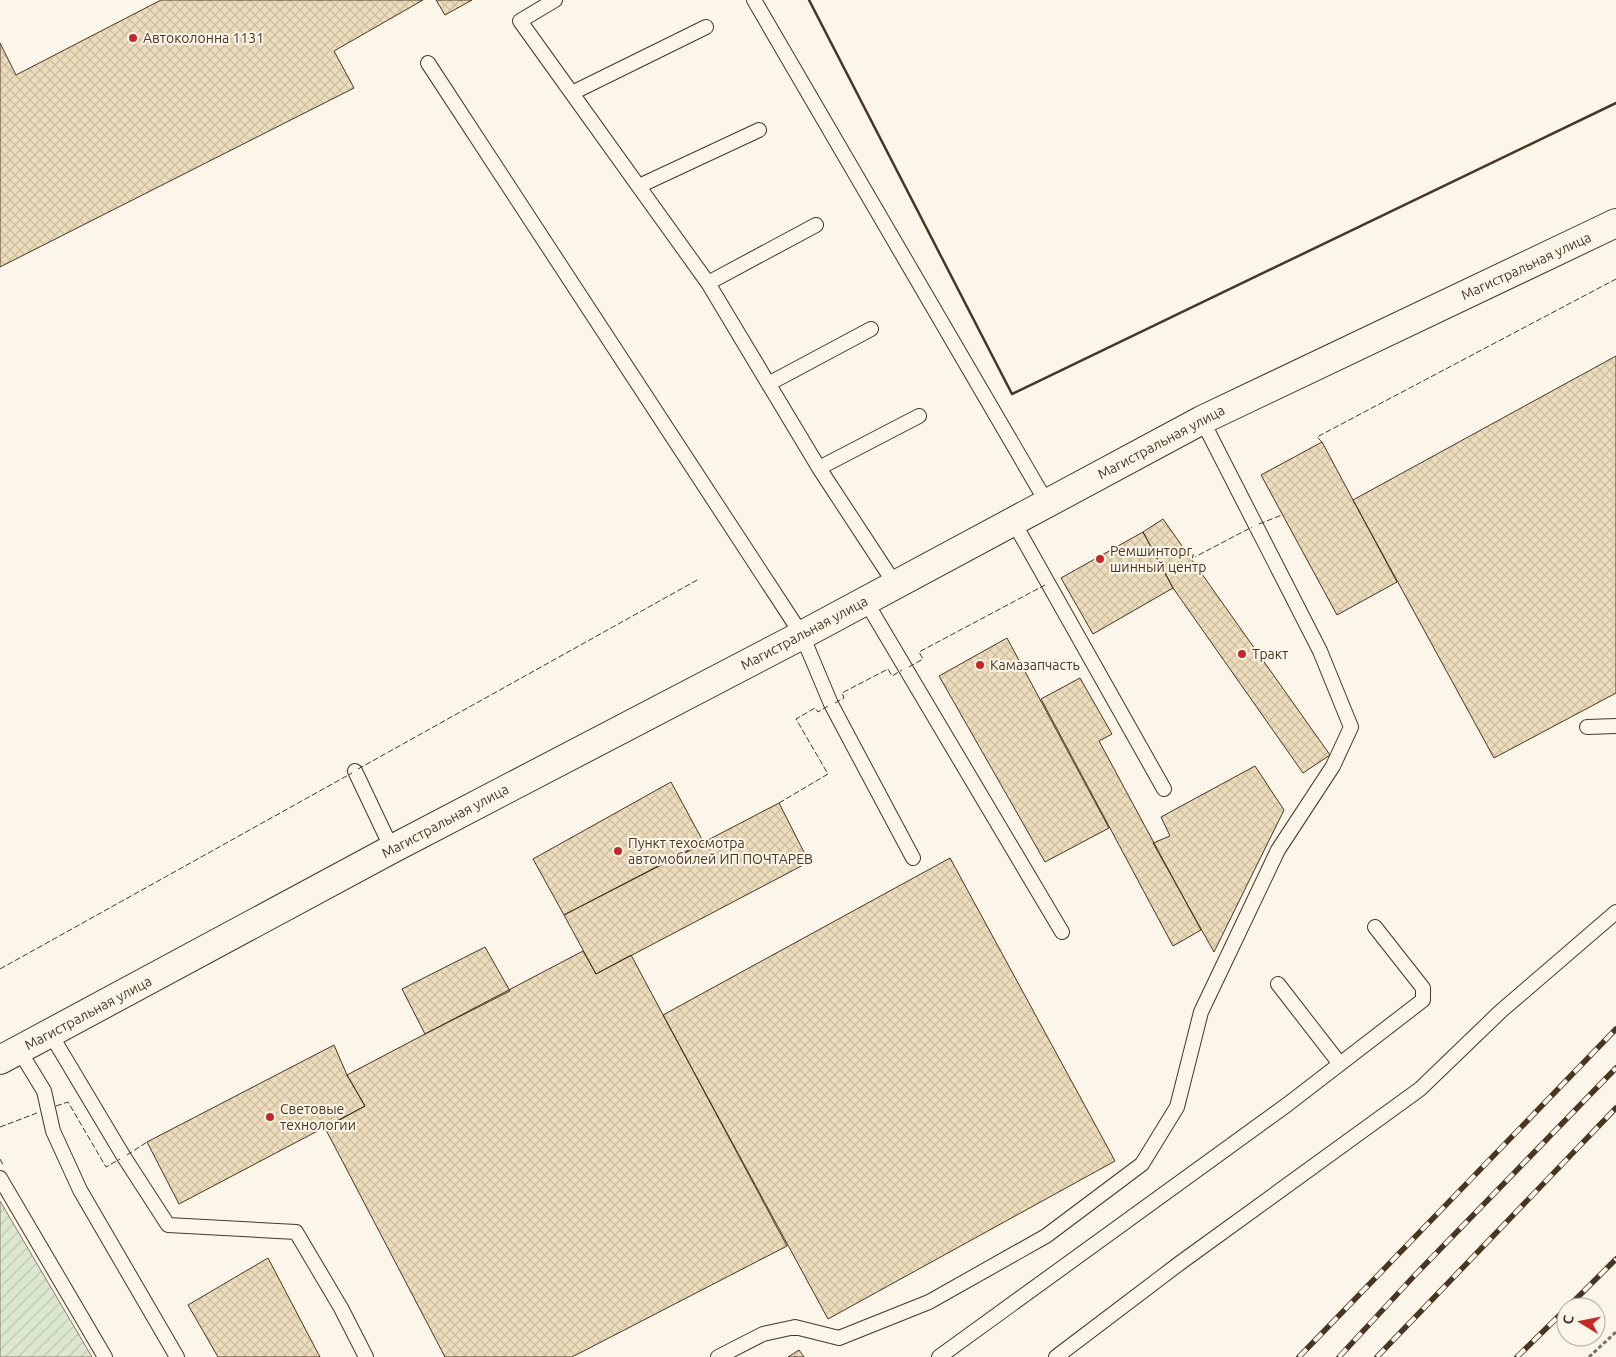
<svg xmlns="http://www.w3.org/2000/svg" width="1616" height="1357" font-family="Ubuntu,sans-serif">
  <style>
    .garden { fill: url(#garden-furrows); stroke: #887966 }
    .building { fill: url(#building-cross-hatch); stroke: #4a3520 }
    .lines { fill: none; stroke-linecap: round; stroke-linejoin: round }
    .lane-casing { stroke: #4a3520; stroke-width: 16 }
    .secondary-casing { stroke: #4a3520; stroke-width: 30 }
    .path { stroke: #7f6f5c; stroke-width: 3; stroke-dasharray: 4 2.5; stroke-linecap: butt }
    .lane { stroke: #fbf6e9; stroke-width: 14 }
    .secondary { stroke: #fbf6e9; stroke-width: 28 }
    .rail-casing { stroke: #4a3520; stroke-width: 5.5 }
    .rail { stroke: #fbf6e9; stroke-width: 4; stroke-dasharray: 11; stroke-linecap: butt }
    .fence { stroke: #4a3520; stroke-width: 1; stroke-dasharray: 6 2.5; stroke-linecap: butt }
    .wall { stroke: #4a3520; stroke-width: 2.5 }
    .poi-dot { fill: #c62828; stroke: #fbf6e9; stroke-width: 2 }
    .labels { text-anchor: middle; stroke-width: 4; stroke-linejoin: round; paint-order: stroke }
    .poi-label { font-size: 14px; fill: #4a3520; stroke: #fbf6e9; text-anchor: start }
    .street-label { font-size: 14px; fill: #4a3520; stroke: #fbf6e9 }
  </style>
  <defs>
    <pattern id="garden-furrows" width="10" height="10" patternUnits="userSpaceOnUse" patternTransform="scale(1.25)"><rect width="10" height="10" fill="#dce7d0"/><path d="M-1 1l2-2M0 10L10 0M9 11l2-2" fill="none" stroke="#bec7b2"/></pattern>
    <pattern id="building-cross-hatch" width="8" height="8" patternUnits="userSpaceOnUse" patternTransform="scale(1.25)"><rect width="8" height="8" fill="#ecdcbc"/><path d="M0 0l8 8M0 8l8-8" fill="none" stroke="#ccbda1"/></pattern>
  </defs>
  <rect width="100%" height="100%" fill="#fbf6e9"/>
  <path class="garden" d="M0,1201L92,1357H0Z"/>
  <path class="building" d="M161,0H423L334,51L354,88L0,267V43L16,75Z
    M436,0H472L445,15Z
    M1616,356V693L1494,758L1353,500Z
    M1322,442L1397,582L1337,615L1261,475Z
    M1163,519L1330,755L1303,773L1173,588L1143,532Z
    M1143,532L1173,588L1093,634L1061,578Z
    M1007,638L1109,828L1045,862L939,676Z
    M1080,678L1112,734L1099,741L1201,930L1173,946L1041,699Z
    M1255,766L1284,810L1214,952L1153,843L1170,836L1161,817Z
    M671,782L704,843L564,915L533,859Z
    M779,803L809,862L596,974L564,915Z
    M950,858L1115,1161L828,1319L663,1015Z
    M485,947L510,991L425,1034L402,989Z
    M583,951L596,974L631,955L787,1246L572,1357H445L325,1128L365,1106L347,1075Z
    M334,1045L347,1075L365,1106L179,1204L147,1142Z
    M268,1258L320,1357H218L188,1305Z
    M799,1350L804,1357H788Z"/>
  <g class="lines">
    <g class="lane-casing">
      <path id="lane" d="M555,0L520,21L708,283L819,468L895,584
        M754,0L1047,503
        M428,63L802,635L831,704L913,858
        M572,93L706,27
        M639,186L759,130
        M708,283L816,225
        M770,383L871,329
        M819,468L919,416
        M1013,521L1164,789
        M865,600L1062,932
        M1587,727L1616,726
        M355,771L392,849
        M1278,984L1340,1064
        M50,1033L124,1157L168,1225L296,1232L341,1308L366,1357
        M19,1050L44,1091L53,1131L80,1190L177,1357
        M0,1178L105,1357
        M718,1357L763,1334L795,1327L839,1338L929,1302L1046,1236L1142,1164L1177,1107L1201,1012L1278,850L1333,766L1351,727L1320,651L1202,420
        M939,1357L1288,1104L1423,1000V988L1375,927
        M1056,1357L1180,1263L1420,1089L1501,1011L1616,912"/>
    </g>
    <g class="secondary-casing">
      <path id="secondary" d="M0,1060L392,849L802,635L1202,420L1616,223"/>
    </g>
    <path class="path" d="M1589,1357L1616,1332"/>
    <use href="#lane" class="lane"/>
    <use href="#secondary" class="secondary"/>
    <g class="rail-casing">
      <path id="rail" d="M1568,1307L1616,1259
        M1299,1357L1616,1029
        M1339,1357L1415,1275L1616,1068
        M1377,1357L1616,1108
        M1517,1357L1566,1309"/>
    </g>
    <use href="#rail" class="rail"/>
    <path class="fence" d="M1322,442L1317,437L1616,279
      M1259,524L1282,515
      M1191,559L1252,527
      M909,667L923,659L919,652L1045,585
      M835,703L844,698L842,693L888,669L892,676L902,670
      M358,769L699,579
      M779,803L828,774L796,719L815,708L818,712L828,706
      M0,969L352,773
      M56,1106L68,1102L106,1167L120,1159
      M0,1127L37,1113
      M127,1155L147,1142
      M0,1159L3,1165"/>
    <path class="wall" d="M809,0L1012,394L1616,103"/>
  </g>
  <g class="poi-dot">
    <circle cx="133" cy="38" r="5"/>
    <circle cx="1100" cy="559" r="5"/>
    <circle cx="1242" cy="654" r="5"/>
    <circle cx="980" cy="665" r="5"/>
    <circle cx="618" cy="851" r="5"/>
    <circle cx="270" cy="1117" r="5"/>
  </g>
  <g class="labels">
    <g class="poi-label">
      <text x="143" y="43">Автоколонна 1131</text>
      <text x="1110" y="556">Ремшинторг,<tspan x="1110" dy="16">шинный центр</tspan></text>
      <text x="1252" y="659">Тракт</text>
      <text x="990" y="670">Камазапчасть</text>
      <text x="628" y="848">Пункт техосмотра<tspan x="628" dy="16">автомобилей ИП ПОЧТАРЕВ</tspan></text>
      <text x="280" y="1114">Световые<tspan x="280" dy="16">технологии</tspan></text>
    </g>
    <g class="street-label">
      <text transform="translate(1526 266) rotate(-25)" y="5">Магистральная улица</text>
      <text transform="translate(1161 442) rotate(-28)" y="5">Магистральная улица</text>
      <text transform="translate(804 633) rotate(-28)" y="5">Магистральная улица</text>
      <text transform="translate(445 821) rotate(-28)" y="5">Магистральная улица</text>
      <text transform="translate(88 1013) rotate(-28)" y="5">Магистральная улица</text>
    </g>
  </g>
  <g transform="translate(1581 1322) rotate(280)"><circle r="24" fill="#fbf6e9" stroke="#b4a999"/>
  <path d="M0-4L9 19L0 12L-9 19Z" fill="#c62828"/>
  <text y="-8" font-size="14" font-weight="bold" text-anchor="middle" fill="#4a3520">С</text>
  </g>
</svg>
